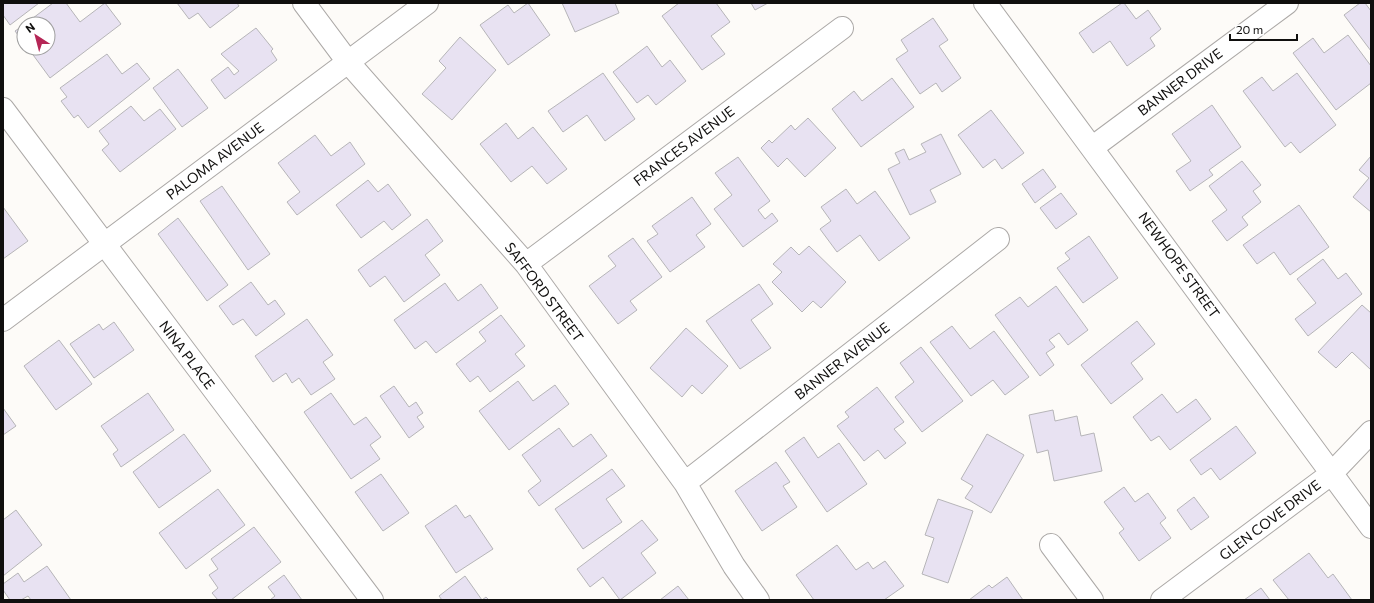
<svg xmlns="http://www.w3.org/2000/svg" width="1374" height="603" font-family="Commissioner,sans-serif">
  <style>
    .building { fill: #e8e2f2; stroke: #b6b5b8 }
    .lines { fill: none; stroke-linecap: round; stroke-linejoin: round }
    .minor-casing { stroke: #aca9a7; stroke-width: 24 }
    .minor { stroke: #fff; stroke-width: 22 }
    .labels { text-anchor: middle; stroke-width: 3; stroke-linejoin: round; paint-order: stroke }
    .street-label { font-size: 14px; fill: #100f0e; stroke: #fff }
  </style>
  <rect width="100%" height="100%" fill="#fdfbf8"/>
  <path class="building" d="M3,3H39L10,25L3,15Z
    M53,3H66L80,22L105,3L121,24L50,78L28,48H48V24H25Z
    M177,3H237L239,6L210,28L198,13L189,19Z
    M528,3L550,35L508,65L480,25L508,5L514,13Z
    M562,3H615L619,13L575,32Z
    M679,3H716L730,22L711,36L725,54L702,70L662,16Z
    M751,3H768L755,10Z
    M1122,3H1124L1136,19L1148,10L1161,29L1150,38L1155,46L1127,66L1110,41L1093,53L1079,33Z
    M1360,3H1365L1371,11V51L1344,15Z
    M933,18L948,40L939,46L961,78L942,92L936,83L920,94L896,59L908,51L901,40Z
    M24,25V43L15,31Z
    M256,28L273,49L271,51L277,60L225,99L211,80L228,67L234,75L239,71L221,54Z
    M1348,35L1371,66V83L1336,110L1293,53L1313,38L1324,53Z
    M460,37L496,70L452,120L422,94L446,68L439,61Z
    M647,46L662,67L670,60L686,81L656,105L648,95L637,103L613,72Z
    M107,54L122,74L137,63L150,79L88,128L78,115L74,118L61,101L67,97L60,88Z
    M178,69L208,108L182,127L153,88Z
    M603,73L635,119L605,141L587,115L563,132L548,111Z
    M1297,73L1336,125L1300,153L1291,142L1285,147L1243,91L1262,77L1273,91Z
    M892,78L914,107L861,147L832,109L854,91L862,101Z
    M1212,105L1241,147L1209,170L1213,175L1190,191L1176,171L1191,161L1172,134Z
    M131,106L144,121L160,109L176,129L120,172L102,150L109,144L99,131Z
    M991,110L1024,153L1002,169L995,159L983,168L958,135Z
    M808,118L836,148L805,177L787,158L778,167L761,148L769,140L772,143L791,125L795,130Z
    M506,123L518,139L533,127L567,169L547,184L532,166L511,182L480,144Z
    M941,134L961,174L930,190L936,202L910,215L888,169L900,163L895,153L904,149L909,160L926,152L921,144Z
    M315,135L331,156L350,142L365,164L297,215L287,202L300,192L278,163Z
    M1371,156V212L1353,197L1369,178L1359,170Z
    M738,157L770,201L758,210L765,219L772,213L778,221L743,247L714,209L732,195L715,173Z
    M1242,161L1261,185L1253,191L1261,202L1242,217L1248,225L1227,241L1212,221L1227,210L1209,186Z
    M1043,169L1056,187L1035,203L1022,184Z
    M368,180L378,192L388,184L411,215L392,230L384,221L361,238L336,205Z
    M222,186L270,254L248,270L200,201Z
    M846,189L857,204L875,191L910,238L879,261L860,235L837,252L820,229L831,221L821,207Z
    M1061,193L1077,214L1056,229L1040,208Z
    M692,197L711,224L696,235L705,247L670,272L647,241L658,234L652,226Z
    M1299,205L1329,247L1290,275L1274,252L1257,264L1243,245Z
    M3,207L28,241L3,259Z
    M178,218L228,285L207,301L158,234Z
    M427,219L443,241L425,255L440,275L404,302L385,276L370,287L358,270Z
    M1089,236L1118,278L1083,303L1057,268L1070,259L1065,253Z
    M633,238L662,277L630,301L637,310L618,324L589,286L616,266L608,256Z
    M809,246L846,282L821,308L813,301L802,312L772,282L782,272L773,264L791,247L799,255Z
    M1323,259L1338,279L1346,273L1362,294L1308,336L1295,319L1316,303L1297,279Z
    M251,282L268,305L275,300L285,314L256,336L243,319L233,325L219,306Z
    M445,283L458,301L481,284L498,308L436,353L426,341L415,349L394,320Z
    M759,284L773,304L751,320L771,348L740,369L706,321Z
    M1056,286L1088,330L1068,345L1059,333L1049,340L1055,347L1046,353L1054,365L1040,376L995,315L1020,297L1028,307Z
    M1362,305L1371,313V370L1352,352L1336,368L1318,352Z
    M501,315L525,346L515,354L525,366L490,392L478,376L470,382L456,364L486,341L479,332Z
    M307,319L333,355L323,362L335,379L311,395L299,378L292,383L286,373L273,382L255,356Z
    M1137,321L1155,344L1131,363L1143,379L1111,404L1081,365Z
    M114,322L134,350L94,378L70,344L99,324L103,330Z
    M952,326L970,349L994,331L1029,377L1005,395L993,380L971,396L930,342Z
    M686,328L728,366L702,394L692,385L682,397L650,368Z
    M59,340L92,384L56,410L24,366Z
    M921,347L963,401L922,432L895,397L914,382L900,363Z
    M518,381L533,401L555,385L569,404L509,450L479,411Z
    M394,386L409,407L416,402L423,413L417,417L424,427L409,438L380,396Z
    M877,387L904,422L894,429L906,443L885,459L878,450L864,461L837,426L849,417L845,412Z
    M148,393L174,430L121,467L113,454L118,450L101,426Z
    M331,393L354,425L366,417L381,437L370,445L380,459L351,479L304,412Z
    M1162,394L1177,413L1196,399L1211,419L1170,450L1159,436L1151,441L1133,417Z
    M3,408L16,426L3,435Z
    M1053,410L1055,421L1077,416L1081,436L1094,433L1102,471L1054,481L1048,450L1037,453L1029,415Z
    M1236,426L1256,453L1220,480L1211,468L1201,475L1190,460Z
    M559,428L573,447L591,434L607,456L539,506L528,491L541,481L522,455Z
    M184,434L211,471L159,508L133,472Z
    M987,434L1024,455L991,513L965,498L973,486L961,479Z
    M804,437L818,458L839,443L867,484L827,512L785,451Z
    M776,462L790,482L783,486L797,507L762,531L735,491Z
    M612,469L625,486L606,499L622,522L583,549L555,509Z
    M381,474L409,513L383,531L355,492Z
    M1124,487L1135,502L1148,493L1166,518L1160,523L1171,538L1139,561L1119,533L1124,529L1104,502Z
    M218,489L245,525L186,569L159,533Z
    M1194,497L1209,517L1191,530L1177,510Z
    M938,499L973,511L948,583L922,574L934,538L925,535Z
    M456,505L465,518L470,515L493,549L456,573L425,526Z
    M16,510L42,545L3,576V520Z
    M642,520L658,540L641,553L656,573L620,600L603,577L590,587L577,569Z
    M254,527L281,562L231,600H218L212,593L218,588L209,575L218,569L211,559Z
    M837,545L856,570L868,562L873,569L885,561L904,586L884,600H814L796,575Z
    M1309,553L1328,578L1333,574L1352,600H1289L1273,580Z
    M47,566L71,600H31L28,596L21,600H10L3,590V584L18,573L24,582Z
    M284,575L302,600H270L275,596L268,587Z
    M465,576L482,600L486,597L489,600H442L439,596Z
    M1007,577L1023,600H969L989,585L992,588Z
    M678,586L689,600H660Z
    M1261,588L1270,600H1244Z"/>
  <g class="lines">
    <g class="minor-casing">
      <path id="minor" d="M304,3L348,62L526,264L685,483L734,566L758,600
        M985,3L1371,527
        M3,109L372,600
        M1093,147L1287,3
        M526,264L842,28
        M3,320L427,3
        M685,483L998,239
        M1051,545L1092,600
        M1162,600L1331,474L1371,432"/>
    </g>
    <use href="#minor" class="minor"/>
  </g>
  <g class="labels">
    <g class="street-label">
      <text transform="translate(1180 82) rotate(-37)" y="5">BANNER DRIVE</text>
      <text transform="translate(684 146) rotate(-37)" y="5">FRANCES AVENUE</text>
      <text transform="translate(215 161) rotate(-37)" y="5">PALOMA AVENUE</text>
      <text transform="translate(1179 265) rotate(54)" y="5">NEWHOPE STREET</text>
      <text transform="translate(544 292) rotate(53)" y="5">SAFFORD STREET</text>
      <text transform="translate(187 355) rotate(53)" y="5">NINA PLACE</text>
      <text transform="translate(842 361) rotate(-38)" y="5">BANNER AVENUE</text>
      <text transform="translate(1270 520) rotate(-37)" y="5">GLEN COVE DRIVE</text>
    </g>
  </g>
  <rect width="1374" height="603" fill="none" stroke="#100f0e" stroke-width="8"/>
  <g transform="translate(36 36) rotate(324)"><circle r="19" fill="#ffffff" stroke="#9f9f9f"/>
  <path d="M0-3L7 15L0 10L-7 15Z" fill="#b52656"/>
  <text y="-6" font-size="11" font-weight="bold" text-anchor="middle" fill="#100f0e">N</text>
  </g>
  <path d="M1230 34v6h67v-6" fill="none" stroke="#100f0e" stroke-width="2"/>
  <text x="1236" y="34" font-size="12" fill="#100f0e" stroke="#ffffff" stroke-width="3" paint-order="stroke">20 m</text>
</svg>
